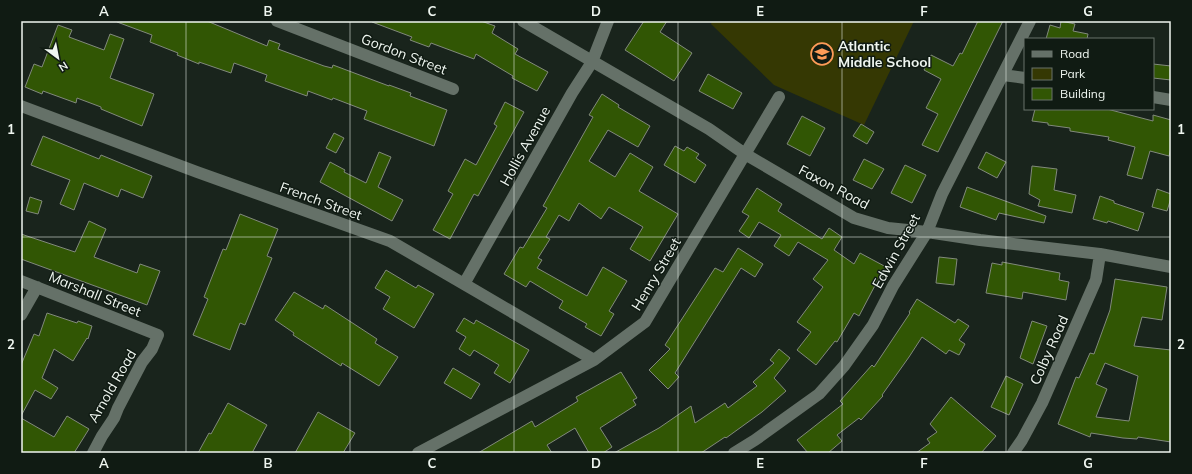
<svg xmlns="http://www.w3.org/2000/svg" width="1192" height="474" font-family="Mulish,sans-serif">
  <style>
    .green { fill: #353803 }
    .building { fill: #315604; stroke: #81897c; fill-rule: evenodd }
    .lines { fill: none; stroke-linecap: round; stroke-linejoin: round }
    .minor { stroke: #657168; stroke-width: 12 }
    .grid { fill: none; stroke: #eff6f0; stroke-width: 1; stroke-opacity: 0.55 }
    .labels { text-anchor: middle; stroke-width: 3; stroke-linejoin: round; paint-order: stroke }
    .poi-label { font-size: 14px; font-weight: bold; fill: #eff6f0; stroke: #101b13; text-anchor: start }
    .street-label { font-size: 14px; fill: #eff6f0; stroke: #101b13 }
    .neatline { fill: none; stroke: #eff6f0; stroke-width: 1.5 }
    .grid-label { font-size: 13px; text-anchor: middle; font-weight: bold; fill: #eff6f0 }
  </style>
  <rect width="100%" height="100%" fill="#19241c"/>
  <path class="green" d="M712,21H914L864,125L774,85L711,24Z"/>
  <path class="building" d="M118,21H207L267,46L269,40L280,44L278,49L324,66L332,68L333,65L389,86V85L411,93L410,96L447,110L434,146L364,119L367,111L333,98L332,100L308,91L307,96L265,81L267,75L234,63L231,73L199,62V64L177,55L178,53L150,42L152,35L117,22Z
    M372,21H481L495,26L492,33L518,49L515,54L548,72L537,91L512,78L513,76L476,54L474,59L431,43L429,47L410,40L412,37L372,22Z
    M644,21H667L660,32L692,53L674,81L625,50Z
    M978,21H1003L938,152L922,145L938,114L926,108L941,79L924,70L931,55L953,66L960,53L962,54Z
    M1061,21L1075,24L1073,31L1088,34L1087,39H1046L1050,25L1060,28Z
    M58,25L72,30L69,37L104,50L110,34L124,39L110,78L154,94L142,126L101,109V107L77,98L76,103L43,91L42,94L25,87L34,64L42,67Z
    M1153,64L1171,66V80L1153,78Z
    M708,74L742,93L733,109L699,91Z
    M602,94L619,105L618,107L650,126L638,147L608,130L589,161L615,177L630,153L653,167L639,191L678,214L650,261L630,249L643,227L609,207L601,219L579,203L569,221L559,215L546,237L550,239L538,258L542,260L537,268L587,296L603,267L627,281L609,311L614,314L601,336L585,327L587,324L559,308L563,301L530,281L526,287L504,274L520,247L523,248L547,208L543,206L593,117L589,115Z
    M505,102L524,112L478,196L474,194L450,239L433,230L453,194L448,191L465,159L476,165L497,126L494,124Z
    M1035,109H1107L1153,121V115L1171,120V149L1169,156L1150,151L1142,179L1127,175L1135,147L1108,140L1109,137L1070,131V128L1048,125V123L1032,121Z
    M802,116L825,128L810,156L787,144Z
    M861,124L874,132L867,144L853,136Z
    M334,133L344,138L336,153L326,148Z
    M43,136L99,159L101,155L152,176L143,198L121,189L118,197L84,183L74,210L60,204L70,180L31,165Z
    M675,146L684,151L687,147L699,154L696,158L706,165L695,183L664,165Z
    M379,152L391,157L378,187L403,200L392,221L320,182L330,162L345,170L344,172L366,183Z
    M986,152L1006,162L997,178L978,168Z
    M864,159L884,169L872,189L853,180Z
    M905,165L926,175L912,203L891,193Z
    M1032,166L1057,169L1054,190L1076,195L1072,213L1038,206L1040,200L1029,194Z
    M967,187L1046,216L1044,223L999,213L996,220L960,207Z
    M757,188L782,204L778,211L822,239L829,228L842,237L834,250L854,264L860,253L888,268L883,277L880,276L859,316L854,313L837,342L835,341L816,365L797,350L811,332L797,322L823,287L813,279L828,260L798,242L789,256L774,246L781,235L759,222L749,238L739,231L749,216L742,212Z
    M1157,189L1171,194V198L1167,211L1152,207Z
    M1100,196L1114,201V203L1144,213L1138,231L1108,221L1107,223L1093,219Z
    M30,197L42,201L38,214L26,211Z
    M240,214L278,229L267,256L272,258L245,325L240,323L230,350L193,335L208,299L204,297L223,249L226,250Z
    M89,221L106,229L94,257L137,273L140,264L160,271L147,305L21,259V234L75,252Z
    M738,248L763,264L755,277L741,268L675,373L679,377L668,389L649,370L670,349L665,345L715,268L723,272Z
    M939,257L957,259L954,285L936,283Z
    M1002,262L1060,273L1059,280L1069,282L1066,300L1023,292L1022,299L986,293L992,263L1002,265Z
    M386,270L416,288L418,285L434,294L414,328L383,309L390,297L375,288Z
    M1115,279L1167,287L1162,320L1142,317L1134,346L1171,350V442L1138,437L1137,439L1123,438L1091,433L1090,437L1058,424L1076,377L1079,378L1090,353L1094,354L1110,310ZM1105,363L1138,376L1129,421L1096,417L1107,389L1096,384Z
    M294,292L323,309L325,305L377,339L375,343L398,357L379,386L342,363L341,366L293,335L294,333L275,320Z
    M917,299L955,323L958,319L969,326L959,340L965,344L959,355L949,350L946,354L922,337L909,357L882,395L883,396L861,420L859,418L837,435L842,441L828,453H808L797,440L843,404L840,401L872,365L874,367L910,313L909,312Z
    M47,313L77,323L78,321L92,326L88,339L87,338L73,361L54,349L42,378L58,388L51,399L35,390L21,416V365L34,334L39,336Z
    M464,318L474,324L476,320L529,350L510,383L494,373L499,365L474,350L470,356L459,349L466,337L456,331Z
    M1032,321L1047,326L1033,364L1020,358Z
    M779,349L790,358L774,378L786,391L762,412L726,438L725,437L701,453H614L659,428L691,406L695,423L725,403L728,408L757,386L753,382L774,363L770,360Z
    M453,368L480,384L471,399L444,383Z
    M621,372L637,398L633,400L636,405L600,428L612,447L603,453H589L575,428L547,445L552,453H478L532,421L535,427L578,401L576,397Z
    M1006,376L1023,384L1009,415L991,407Z
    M951,397L996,436L981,453H916L930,443L927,439L937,432L930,424Z
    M228,403L267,425L252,453H198L209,433L211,434Z
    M318,412L355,433L343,453H295Z
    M67,416L89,429L74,453H21V418L54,437Z"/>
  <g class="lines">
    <path class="minor" d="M277,21L453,89
      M523,21L709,129L745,154L854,218L888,228L927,232L980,240L1100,254L1171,267
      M1003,75L1025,78
      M1153,97L1171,100
      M21,106L197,172L390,241L464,284L594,360
      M21,281L158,335L152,349L142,362L118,408L114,418L102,436L93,453
      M464,284L572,93L592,62L608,21
      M21,315L37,287
      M418,453L594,360L645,322L779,97
      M734,453L755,440L819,394L844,366L873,325L893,286L927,232L942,194L1030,21
      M1013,453L1022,440L1042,403L1096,280L1100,254"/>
  </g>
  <path class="grid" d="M186,21V453M350,21V453M514,21V453M678,21V453M842,21V453M1006,21V453M21,237H1171"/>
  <defs>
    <g id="school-ring" transform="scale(1.15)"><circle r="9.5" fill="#101b13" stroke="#fe9c58" stroke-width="1.5"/><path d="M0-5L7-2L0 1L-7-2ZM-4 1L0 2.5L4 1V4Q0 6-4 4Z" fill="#fe9c58"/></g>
  </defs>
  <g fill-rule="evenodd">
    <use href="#school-ring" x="822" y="54"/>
  </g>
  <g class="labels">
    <g class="poi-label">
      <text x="838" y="51">Atlantic<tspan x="838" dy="16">Middle School</tspan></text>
    </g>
    <g class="street-label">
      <text transform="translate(404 54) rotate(21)" y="5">Gordon Street</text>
      <text transform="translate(525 146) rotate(-61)" y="5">Hollis Avenue</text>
      <text transform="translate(834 187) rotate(28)" y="5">Faxon Road</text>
      <text transform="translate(321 201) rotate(20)" y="5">French Street</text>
      <text transform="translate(896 251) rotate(-61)" y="5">Edwin Street</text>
      <text transform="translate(656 274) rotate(-59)" y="5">Henry Street</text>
      <text transform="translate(95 294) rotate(22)" y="5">Marshall Street</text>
      <text transform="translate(1049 350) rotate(-66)" y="5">Colby Road</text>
      <text transform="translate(112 386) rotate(-60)" y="5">Arnold Road</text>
    </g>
  </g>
  <rect width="1192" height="474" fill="none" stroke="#101b13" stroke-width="44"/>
  <rect x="1024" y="38" width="130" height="72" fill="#101b13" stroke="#69736b"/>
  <rect x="1032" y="51" width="20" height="6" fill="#657168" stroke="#69736b"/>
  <text x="1060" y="58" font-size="12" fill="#eff6f0">Road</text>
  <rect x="1032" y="68" width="20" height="12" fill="#353803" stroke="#69736b"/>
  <text x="1060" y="78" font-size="12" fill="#eff6f0">Park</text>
  <rect x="1032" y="88" width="20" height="12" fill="#315604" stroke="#69736b"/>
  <text x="1060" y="98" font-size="12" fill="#eff6f0">Building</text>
  <g transform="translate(58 58) rotate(148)" stroke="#101b13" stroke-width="3" paint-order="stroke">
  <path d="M0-3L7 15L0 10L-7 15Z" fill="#eff6f0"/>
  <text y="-6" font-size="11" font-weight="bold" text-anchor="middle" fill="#eff6f0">N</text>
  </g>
  <rect x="22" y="22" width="1148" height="430" class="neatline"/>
  <g class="grid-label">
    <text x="104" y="16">A</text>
    <text x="268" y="16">B</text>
    <text x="432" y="16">C</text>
    <text x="596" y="16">D</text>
    <text x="760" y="16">E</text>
    <text x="924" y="16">F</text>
    <text x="1088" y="16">G</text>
    <text x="11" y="134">1</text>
    <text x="1181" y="134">1</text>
    <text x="11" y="349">2</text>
    <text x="1181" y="349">2</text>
    <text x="104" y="468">A</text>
    <text x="268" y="468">B</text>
    <text x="432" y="468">C</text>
    <text x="596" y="468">D</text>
    <text x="760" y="468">E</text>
    <text x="924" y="468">F</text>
    <text x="1088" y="468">G</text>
  </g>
</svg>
